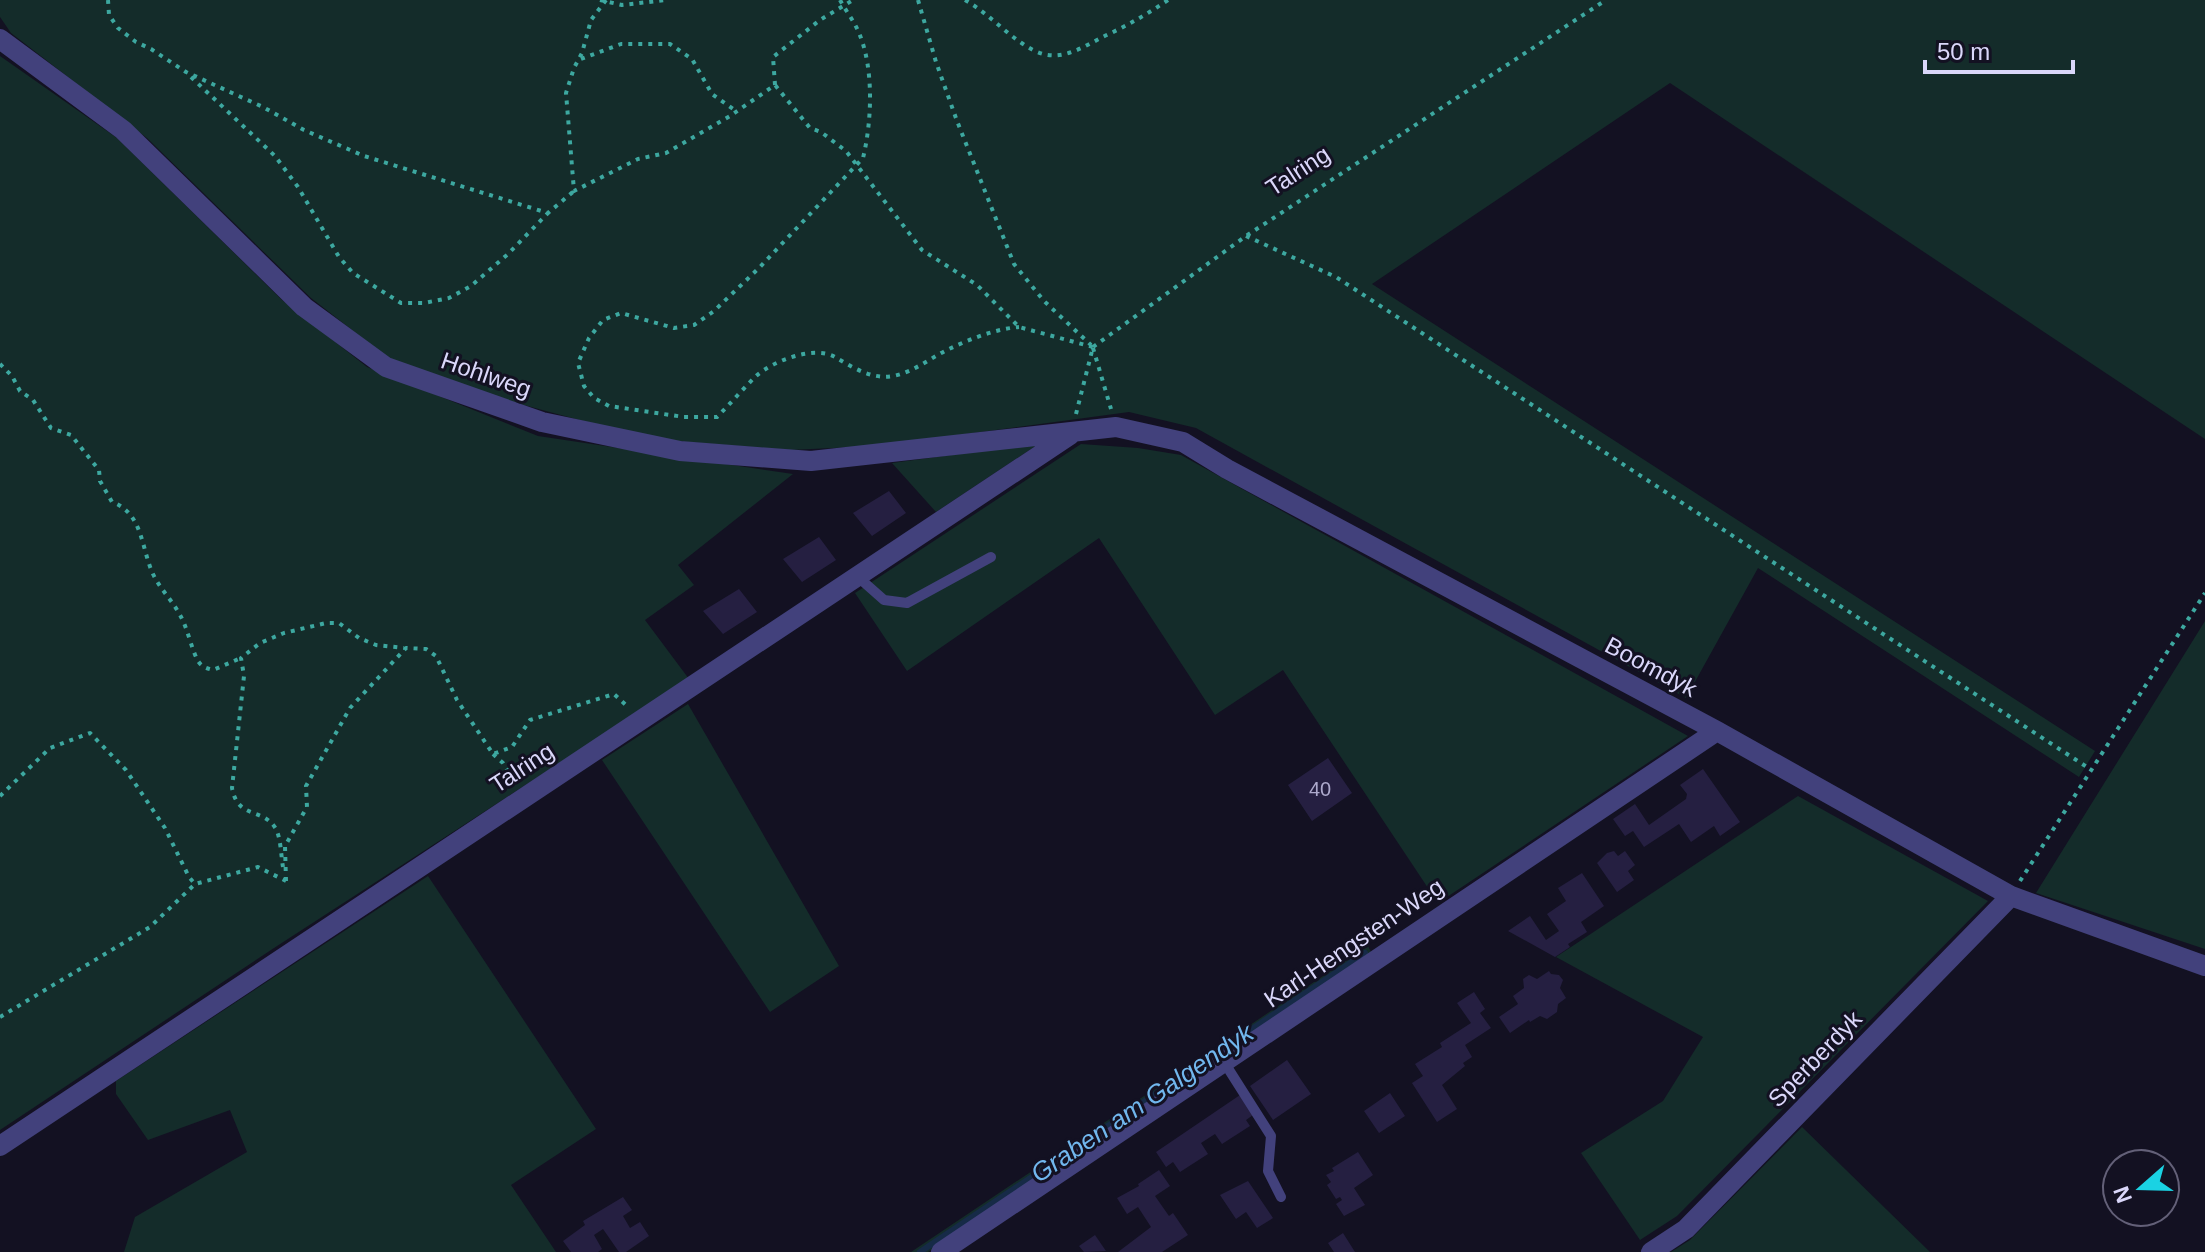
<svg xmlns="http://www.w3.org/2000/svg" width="2205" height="1252" font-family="Helvetica,sans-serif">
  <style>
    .green { fill: #142c2a }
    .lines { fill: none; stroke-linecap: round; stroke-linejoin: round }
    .stream { stroke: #162a47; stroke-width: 6 }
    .building { fill: #251f41 }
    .path { stroke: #3da8a0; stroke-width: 4; stroke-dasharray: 4 6; stroke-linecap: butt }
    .service { stroke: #42417c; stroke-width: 10 }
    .minor { stroke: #42417c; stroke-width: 20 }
    .labels { text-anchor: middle; stroke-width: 6; stroke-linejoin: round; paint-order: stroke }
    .number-label { font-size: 20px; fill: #ada9cc }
    .street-label { font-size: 24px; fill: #dad7fa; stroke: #131122 }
    .water-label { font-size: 26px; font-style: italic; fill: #71b7ee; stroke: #131122 }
  </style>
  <rect width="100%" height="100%" fill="#131122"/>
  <path class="green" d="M0,0H2205V439L1670,83L1372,284L2095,751L2079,777L1758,568L1686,698L1196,428L1129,412L876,446L790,450L650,439L479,393L388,358L311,298L147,138L11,33L0,17Z
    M0,56L117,138L282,300L367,367L538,436L793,474L678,565L694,585L645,620L689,679L274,948L0,1130Z
    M1040,443L936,512L892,463Z
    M1081,444L1138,448L1181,455L1688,736L1438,903L1283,670L1215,715L1099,538L907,671L855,593Z
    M2205,621V949L2036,893Z
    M688,704L839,966L770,1012L602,760Z
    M1798,796L1988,901L1677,1216L1640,1240L1581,1153L1663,1101L1703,1037L1556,957Z
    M428,876L596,1129L511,1185L556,1252H124L135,1217L247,1152L230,1110L148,1140L116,1094V1081Z
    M1368,946L1372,954L928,1252H911Z
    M1802,1127L1930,1252H1671L1690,1240Z"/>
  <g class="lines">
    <path class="stream" d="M920,1252L1365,953"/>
  </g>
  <path class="building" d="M889,491L906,513L872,536L853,513Z
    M819,537L836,560L802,582L783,559Z
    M739,589L757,612L723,634L703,611Z
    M1328,758L1352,793L1312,821L1288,785Z
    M1703,769L1740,822L1720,836L1714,826L1691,842L1679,824L1644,847L1633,831L1625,836L1613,819L1635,804L1649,825L1686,799L1687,794L1680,785Z
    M1614,851L1618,856L1625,851L1635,865L1628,871L1634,880L1617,892L1597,863L1607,853Z
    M1582,873L1604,906L1581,922L1587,932L1568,944L1570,947L1555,957L1508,931L1530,916L1546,940L1559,931L1547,914L1566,901L1558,888Z
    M1549,971L1551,974L1559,975L1563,980L1560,988L1566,998L1558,1004L1557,1012L1547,1019L1540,1016L1530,1022L1529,1020L1510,1033L1499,1017L1518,1004L1513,996L1524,988L1523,979L1529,975L1537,979Z
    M1474,992L1485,1009L1480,1013L1491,1028L1465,1045L1472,1057L1463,1063L1465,1066L1442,1085L1457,1109L1437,1122L1412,1083L1423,1076L1415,1064L1442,1047L1440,1043L1471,1023L1457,1003Z
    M1287,1060L1311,1094L1273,1120L1250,1086Z
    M1390,1093L1405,1116L1379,1133L1364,1111Z
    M1240,1095L1253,1115L1246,1120L1250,1126L1222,1144L1215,1134L1201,1143L1208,1154L1180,1172L1173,1162L1166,1167L1156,1152Z
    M1358,1152L1373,1175L1354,1188L1365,1205L1344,1216L1336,1204L1342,1200L1340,1197L1336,1199L1327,1185L1331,1182L1326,1175L1334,1171L1332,1168Z
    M1159,1170L1170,1186L1155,1196L1169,1216L1173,1213L1188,1235L1162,1252H1118L1151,1227L1138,1207L1127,1214L1117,1198L1139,1186L1138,1184Z
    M1248,1181L1273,1218L1257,1228L1246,1212L1236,1219L1220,1195Z
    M623,1197L632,1210L623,1216L630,1228L640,1222L649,1236L626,1252H619L603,1229L594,1235L602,1249L598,1252H571L563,1241L585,1225L583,1221Z
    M1343,1233L1355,1252H1334L1328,1243Z
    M1095,1235L1106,1251L1084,1252L1079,1246Z"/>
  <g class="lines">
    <path class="path" d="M108,0L109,15L118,28L136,42L151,49L186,72L263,107L304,130L364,156L548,213L574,191
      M600,0L622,5L666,0
      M606,0L591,20L582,53L574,68L566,93L574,191L638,159L666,153L730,116L775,85L810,128L821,132L846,151L922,250L977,285L1019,327L1093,347
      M840,0C846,11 854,21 859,33C874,68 872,121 863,158L759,268L714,311L694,325L674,328L621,313L603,320L589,338L578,363L584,386L594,398L609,406L684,417H717C730,404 742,390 755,377C772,361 814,345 835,357C852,367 872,380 893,376C914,372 930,358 949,349C970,339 995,329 1019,327
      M918,0L936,62L957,121L1014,264L1044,301L1091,345
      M965,0C990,14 1009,38 1035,51C1062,64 1085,45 1109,34C1130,24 1149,13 1168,0
      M581,59L621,44H670L692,59L712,94L736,111
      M191,77L275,156L298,187L339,257L353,273L401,303H424L449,298L471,286L508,254L548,213
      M775,85L773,57L820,20L853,0
      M1246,236L1336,277L2090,769
      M1093,347L1246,236L1606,0
      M1093,348L1111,409
      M0,364L12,376L20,391L33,400L51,428L71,435L99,470L100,481L112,502C143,513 141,548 153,574C160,589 172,600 180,615C188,629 191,648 198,661C202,667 206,668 213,670L241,658
      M1076,414L1093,347
      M493,754L503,763L515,783
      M0,796L50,748L90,733L126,770L165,828L189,877L195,884
      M283,867C281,856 281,839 276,829C263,807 238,820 232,788L244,676L241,658L260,643L284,633L326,623H339L359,638L376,645L404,648
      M286,881L285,846L307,807L306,786L350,708L406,648L426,649L436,656L457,700L493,754L512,747L530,720L614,694L627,706
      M2020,881L2205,593
      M0,1017L150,927L195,884L258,867L286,881"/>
    <path class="service" d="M858,577L884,600L907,603L991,557
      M1224,1062L1271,1136L1268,1171L1281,1197"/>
    <path class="minor" d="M0,39L123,130L304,307L386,367L542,422L680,451L811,461L1116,427L1183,442L1227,469L1717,731L2011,896L2205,966
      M0,1146L1070,435
      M941,1252L1717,731
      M1651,1252L1686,1229L2011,896"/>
  </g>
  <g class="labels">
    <g class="number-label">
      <text x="1320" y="796">40</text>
    </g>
    <g class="street-label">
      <text transform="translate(1298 171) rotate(-33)" y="8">Talring</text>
      <text transform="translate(486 375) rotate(19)" y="8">Hohlweg</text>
      <text transform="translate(1651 667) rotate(28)" y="8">Boomdyk</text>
      <text transform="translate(522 768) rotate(-33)" y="8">Talring</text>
      <text transform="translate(1354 943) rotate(-34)" y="8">Karl-Hengsten-Weg</text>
      <text transform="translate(1815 1059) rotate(-46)" y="8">Sperberdyk</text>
    </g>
    <g class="water-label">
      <text transform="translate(1142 1103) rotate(-34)" y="9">Graben am Galgendyk</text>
    </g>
  </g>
  <g transform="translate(2141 1188) rotate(250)"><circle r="38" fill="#131122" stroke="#636078" stroke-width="2"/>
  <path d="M0-6L14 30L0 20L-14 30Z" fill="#1ad2e3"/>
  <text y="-12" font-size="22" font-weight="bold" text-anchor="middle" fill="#dad7fa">N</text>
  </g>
  <path d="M1925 60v12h148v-12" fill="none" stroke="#dad7fa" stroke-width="4"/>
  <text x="1937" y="60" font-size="24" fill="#dad7fa" stroke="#131122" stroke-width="6" paint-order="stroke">50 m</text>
</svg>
